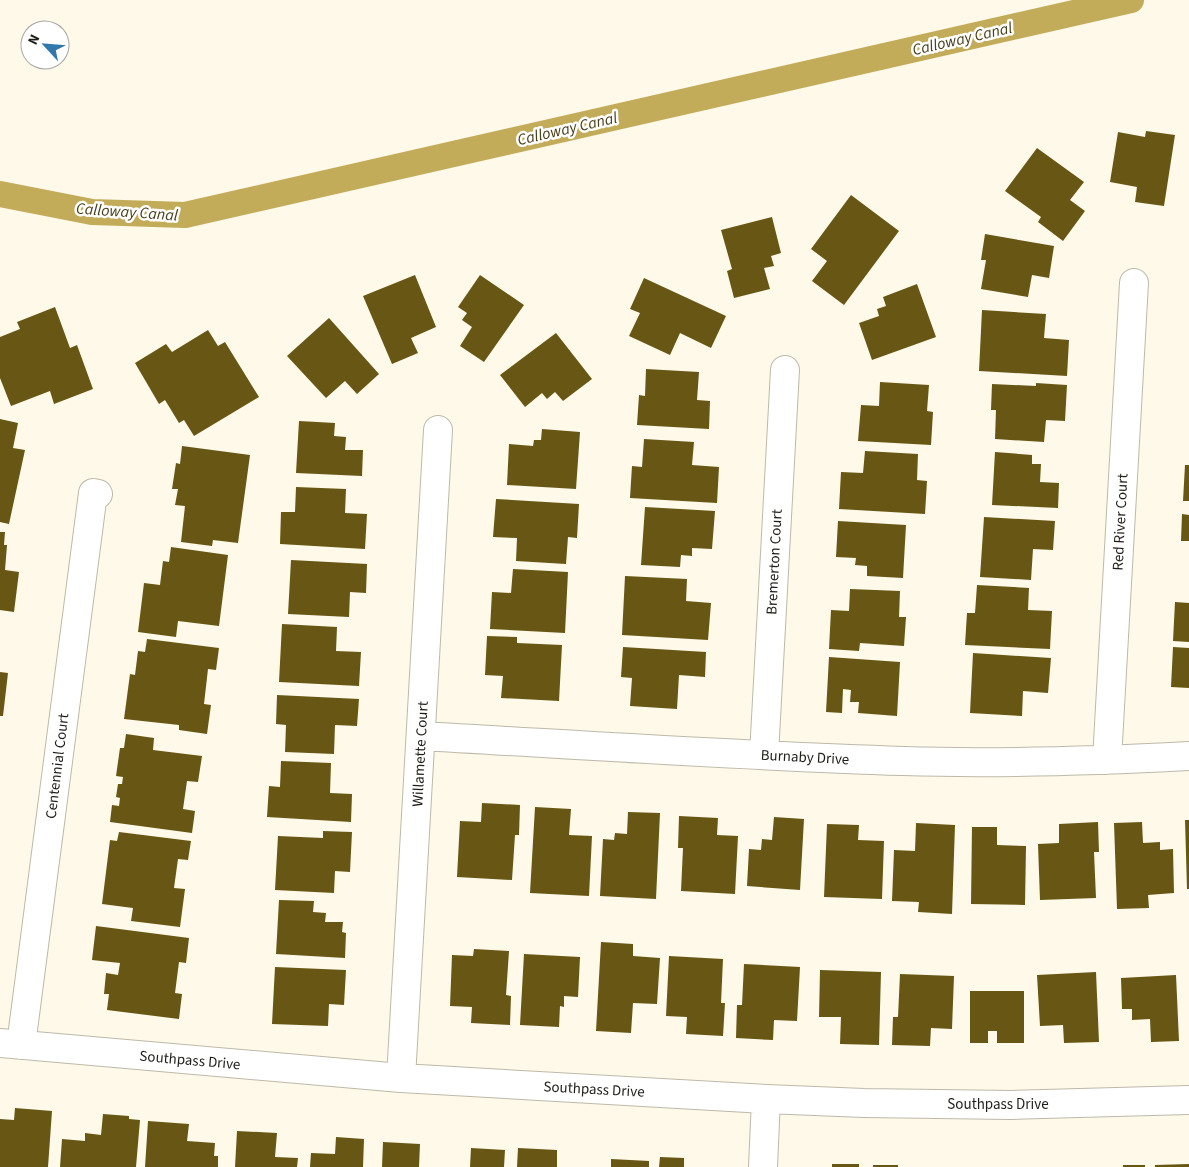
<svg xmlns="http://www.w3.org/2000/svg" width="1189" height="1167" font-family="'Source Sans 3',sans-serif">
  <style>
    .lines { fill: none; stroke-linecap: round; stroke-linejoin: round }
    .canal { stroke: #c3ac59; stroke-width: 26 }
    .building { fill: #685714 }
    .street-casing { stroke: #bdb9a9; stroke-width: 30 }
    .street { stroke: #fff; stroke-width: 28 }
    .labels { text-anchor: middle; stroke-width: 5; stroke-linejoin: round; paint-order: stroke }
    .street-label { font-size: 15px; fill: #201e19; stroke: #fff }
    .water-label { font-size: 16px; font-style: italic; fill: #483e1a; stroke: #fff }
  </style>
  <rect width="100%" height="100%" fill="#fef9e9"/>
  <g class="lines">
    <path class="canal" d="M0,194L92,212L185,215L1131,0"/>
  </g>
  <path class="building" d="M1146,131L1175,135L1164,206L1135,202L1137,187L1110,182L1118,132L1145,137Z
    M1037,148L1084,182L1070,200L1085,211L1063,241L1038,222L1041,217L1005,191Z
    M851,195L899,231L844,305L812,281L827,261L811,249Z
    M772,217L781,253L771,256L774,266L764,268L770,289L734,298L727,271L732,269L721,230Z
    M985,234L1054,246L1049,278L1032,275L1028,297L981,289L986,260H981Z
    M415,275L436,327L411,338L418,353L392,364L363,296Z
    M480,275L524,305L484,362L460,346L472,327L462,320L467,313L458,307Z
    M644,278L726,316L711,348L680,333L670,355L629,336L640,313L630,309Z
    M917,284L936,337L872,360L859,323L879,316L877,309L886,306L883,297Z
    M55,307L70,348L77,345L93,389L54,404L50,391L11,406L0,378V337L20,329L17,322Z
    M982,310L1046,314L1044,338L1069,340L1067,376L979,371Z
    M329,318L379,374L357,394L345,381L326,398L287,356Z
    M208,330L218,346L225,342L259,397L194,436L184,420L179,423L165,400L159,404L135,363L166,344L172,352Z
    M556,333L592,379L563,401L555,392L547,399L542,393L525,407L500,375Z
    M646,369L699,372L697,400L710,401L709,429L637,425L639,395L645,396Z
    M880,382L929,385L927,411L933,412L931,445L858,441L861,405L879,406Z
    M1036,383L1067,385L1065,421L1046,420L1044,442L995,439L996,410H991L992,384L1036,386Z
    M0,419L18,423L13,448L25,450L9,524L0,522Z
    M299,421L335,423L334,436L346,437L345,450H363L362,476L296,473Z
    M542,429L580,432L576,489L507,485L509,444L533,446L534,440H541Z
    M644,439L694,442L692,465L719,467L717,503L630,498L632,466L642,467Z
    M182,446L250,455L238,543L213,540L212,546L181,542L185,506L175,505L178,489H172L176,463L180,464Z
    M865,451L918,454L917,480L927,481L925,514L839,509L841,472L863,473Z
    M995,452L1032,455V464H1041L1040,482L1059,483L1058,508L992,505Z
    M1185,465H1189V501H1183Z
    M296,487L346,489L345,513L367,514L365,549L280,544L281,512H295Z
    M496,499L579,504L577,538L568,537L566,564L516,561L517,538L493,537Z
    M645,507L715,511L712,549L692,548V556L681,555L680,567L641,565Z
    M1182,514L1189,515V541H1181Z
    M984,517L1055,521L1053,550L1033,549L1031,580L980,577Z
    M838,521L906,525L903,578L867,576V566L855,565L856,558L836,557Z
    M0,532H5L4,545H7L5,570L19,572L14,612L0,610Z
    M171,547L228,555L219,626L178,621L176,637L138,632L144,583L160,585L163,561L169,562Z
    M291,560L367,564L366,593L350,592L349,617L288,614Z
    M513,569L568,572L565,633L490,629L492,592L511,593Z
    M625,576L687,579L686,601L711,603L708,640L622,635Z
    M977,585L1029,588L1028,610L1052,611L1050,649L965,645L967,613H975Z
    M850,589L900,591L899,617H906L904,646L860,643L859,651L829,649L831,610L849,611Z
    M1175,602L1189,603V642L1173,641Z
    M282,624L337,627L336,651L361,652L359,686L279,682Z
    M487,636L517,637V643L562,645L559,701L501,698L503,676L485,675Z
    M147,639L219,648L216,670L208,669L204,704L211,705L207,734L179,730V725L124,719L130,674L135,675L138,651L145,652Z
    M623,647L706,652L705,677L679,675L677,709L630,706L632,678L621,677Z
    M1173,647L1189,648V688L1171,687Z
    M973,653L1051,658L1048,693L1023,691L1022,716L970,713Z
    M829,657L900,662L897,716L858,713L859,702H850L851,690L843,689L842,713L826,712Z
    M0,672L8,673L3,716H0Z
    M277,695L359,699L357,726L335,725L334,754L285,752L286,725L276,724Z
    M126,734L154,738L153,750L202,756L198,782L187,781L183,809L195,811L192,833L110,822L112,805L119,806L120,798L116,797L118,784H122L123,777L116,776L120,748H124Z
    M281,761L331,763L330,793L352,794L351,822L267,817L269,786L280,787Z
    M482,803L520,805L519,835H515L512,880L457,877L460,821L481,822Z
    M535,807L571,809L569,835L592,836L589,896L530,893Z
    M628,812L660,813L656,899L600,896L603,839L614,840L615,833L627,834Z
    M679,816L718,818L717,835L738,836L735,894L681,891L683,848H678Z
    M774,817L804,819L800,890L747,886L749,849L761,850L762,839L772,840Z
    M1185,820H1189V889H1187Z
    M1098,822L1099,852H1094L1096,898L1040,900L1038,844L1059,843V824Z
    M1142,822L1143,843L1160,842V850L1173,849L1174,893L1148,895L1149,908L1117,909L1114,823Z
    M916,823L955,825L952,914L918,912L919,902L892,901L894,850L915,851Z
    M827,824L859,825L858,840L884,841L882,899L824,897Z
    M972,827H997V845L1026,846L1025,905L971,904Z
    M323,831L352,832L350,872L335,871L334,893L275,890L278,836L323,838Z
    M119,832L191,841L188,860L178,859L174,888L185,889L180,927L131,921L133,908L102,904L110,840L117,841Z
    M279,900L314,901L313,912L326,913L325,922H343L342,932L346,933L345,958L276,954Z
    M96,926L189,938L186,963L179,962L175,993L182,994L179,1019L107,1010L109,994H104L106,973L118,975L120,963L92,960Z
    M601,942L633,944V956L660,958L657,1004L633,1003L631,1033L596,1031Z
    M474,949L509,951L506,995L511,996L510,1025L471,1023L472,1007L450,1006L452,955L473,956Z
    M524,954L580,957L578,997L564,996V1007L560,1006L559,1027L520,1025Z
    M669,956L723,959L721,1003H725L723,1036L686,1034L687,1017L666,1016Z
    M744,964L800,967L797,1021L774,1020L773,1040L736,1038L737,1005H742Z
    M275,967L346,970L344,1005L329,1004L328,1026L272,1024Z
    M820,970L881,972L879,1045L840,1044L841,1017H819Z
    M1096,972L1099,1042L1064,1043L1063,1025L1040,1026L1037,975Z
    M900,974L954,976L952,1029L931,1028L930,1046L892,1045L893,1017H898Z
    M1176,975L1179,1041L1151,1042L1150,1019L1132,1020V1009H1122L1121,978Z
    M970,991H1024V1043H997V1031H988V1043H970Z
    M15,1108L52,1111L48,1167H0V1119L14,1120Z
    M103,1114L129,1116V1119L140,1120L136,1167H60L62,1139L85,1141V1133L101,1135Z
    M148,1121L189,1124L187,1141L215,1143L214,1156H218V1167H145Z
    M237,1131L277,1133L275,1157L298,1158L297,1167H235Z
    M336,1137L364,1139L363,1167H310L311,1153L335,1154Z
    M383,1142L420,1144L419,1167H382Z
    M471,1148L505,1150L504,1167H470Z
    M518,1148L557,1150V1167H517Z
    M660,1157L684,1158V1167H659Z
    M611,1159L649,1161V1167H611Z
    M832,1164H859V1167H832Z
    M1189,1164V1167H1155V1165Z
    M873,1165H898V1167H873Z
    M1123,1165H1145V1167H1123Z"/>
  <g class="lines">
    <g class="street-casing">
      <path id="street" d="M421,736C581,745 742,756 903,761C998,764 1094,761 1189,756
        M764,755L785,370
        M1107,760L1134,283
        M0,1043L401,1078L766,1099L864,1103L1011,1105L1189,1100
        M21,1045L93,493L98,494
        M401,1078L438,430
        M763,1167L766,1099"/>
    </g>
    <use href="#street" class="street"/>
  </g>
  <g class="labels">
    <g class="street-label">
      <text transform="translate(1120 522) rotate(-87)" y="5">Red River Court</text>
      <text transform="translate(774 562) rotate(-87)" y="5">Bremerton Court</text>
      <text transform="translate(420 754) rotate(-87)" y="5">Willamette Court</text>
      <text transform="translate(805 757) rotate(3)" y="5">Burnaby Drive</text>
      <text transform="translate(57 766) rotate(-83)" y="5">Centennial Court</text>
      <text transform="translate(190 1060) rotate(5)" y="5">Southpass Drive</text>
      <text transform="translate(594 1089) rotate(3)" y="5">Southpass Drive</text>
      <text x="998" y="1109">Southpass Drive</text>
    </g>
    <g class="water-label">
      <text transform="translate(962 38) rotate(-13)" y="6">Calloway Canal</text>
      <text transform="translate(567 128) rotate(-13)" y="6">Calloway Canal</text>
      <text transform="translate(127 211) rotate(4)" y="6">Calloway Canal</text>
    </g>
  </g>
  <g transform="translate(45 45) rotate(296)"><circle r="24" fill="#ffffff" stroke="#a6a5a3"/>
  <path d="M0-4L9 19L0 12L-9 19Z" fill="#3178ad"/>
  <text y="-8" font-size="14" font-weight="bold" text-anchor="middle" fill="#201e19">N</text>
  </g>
</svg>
